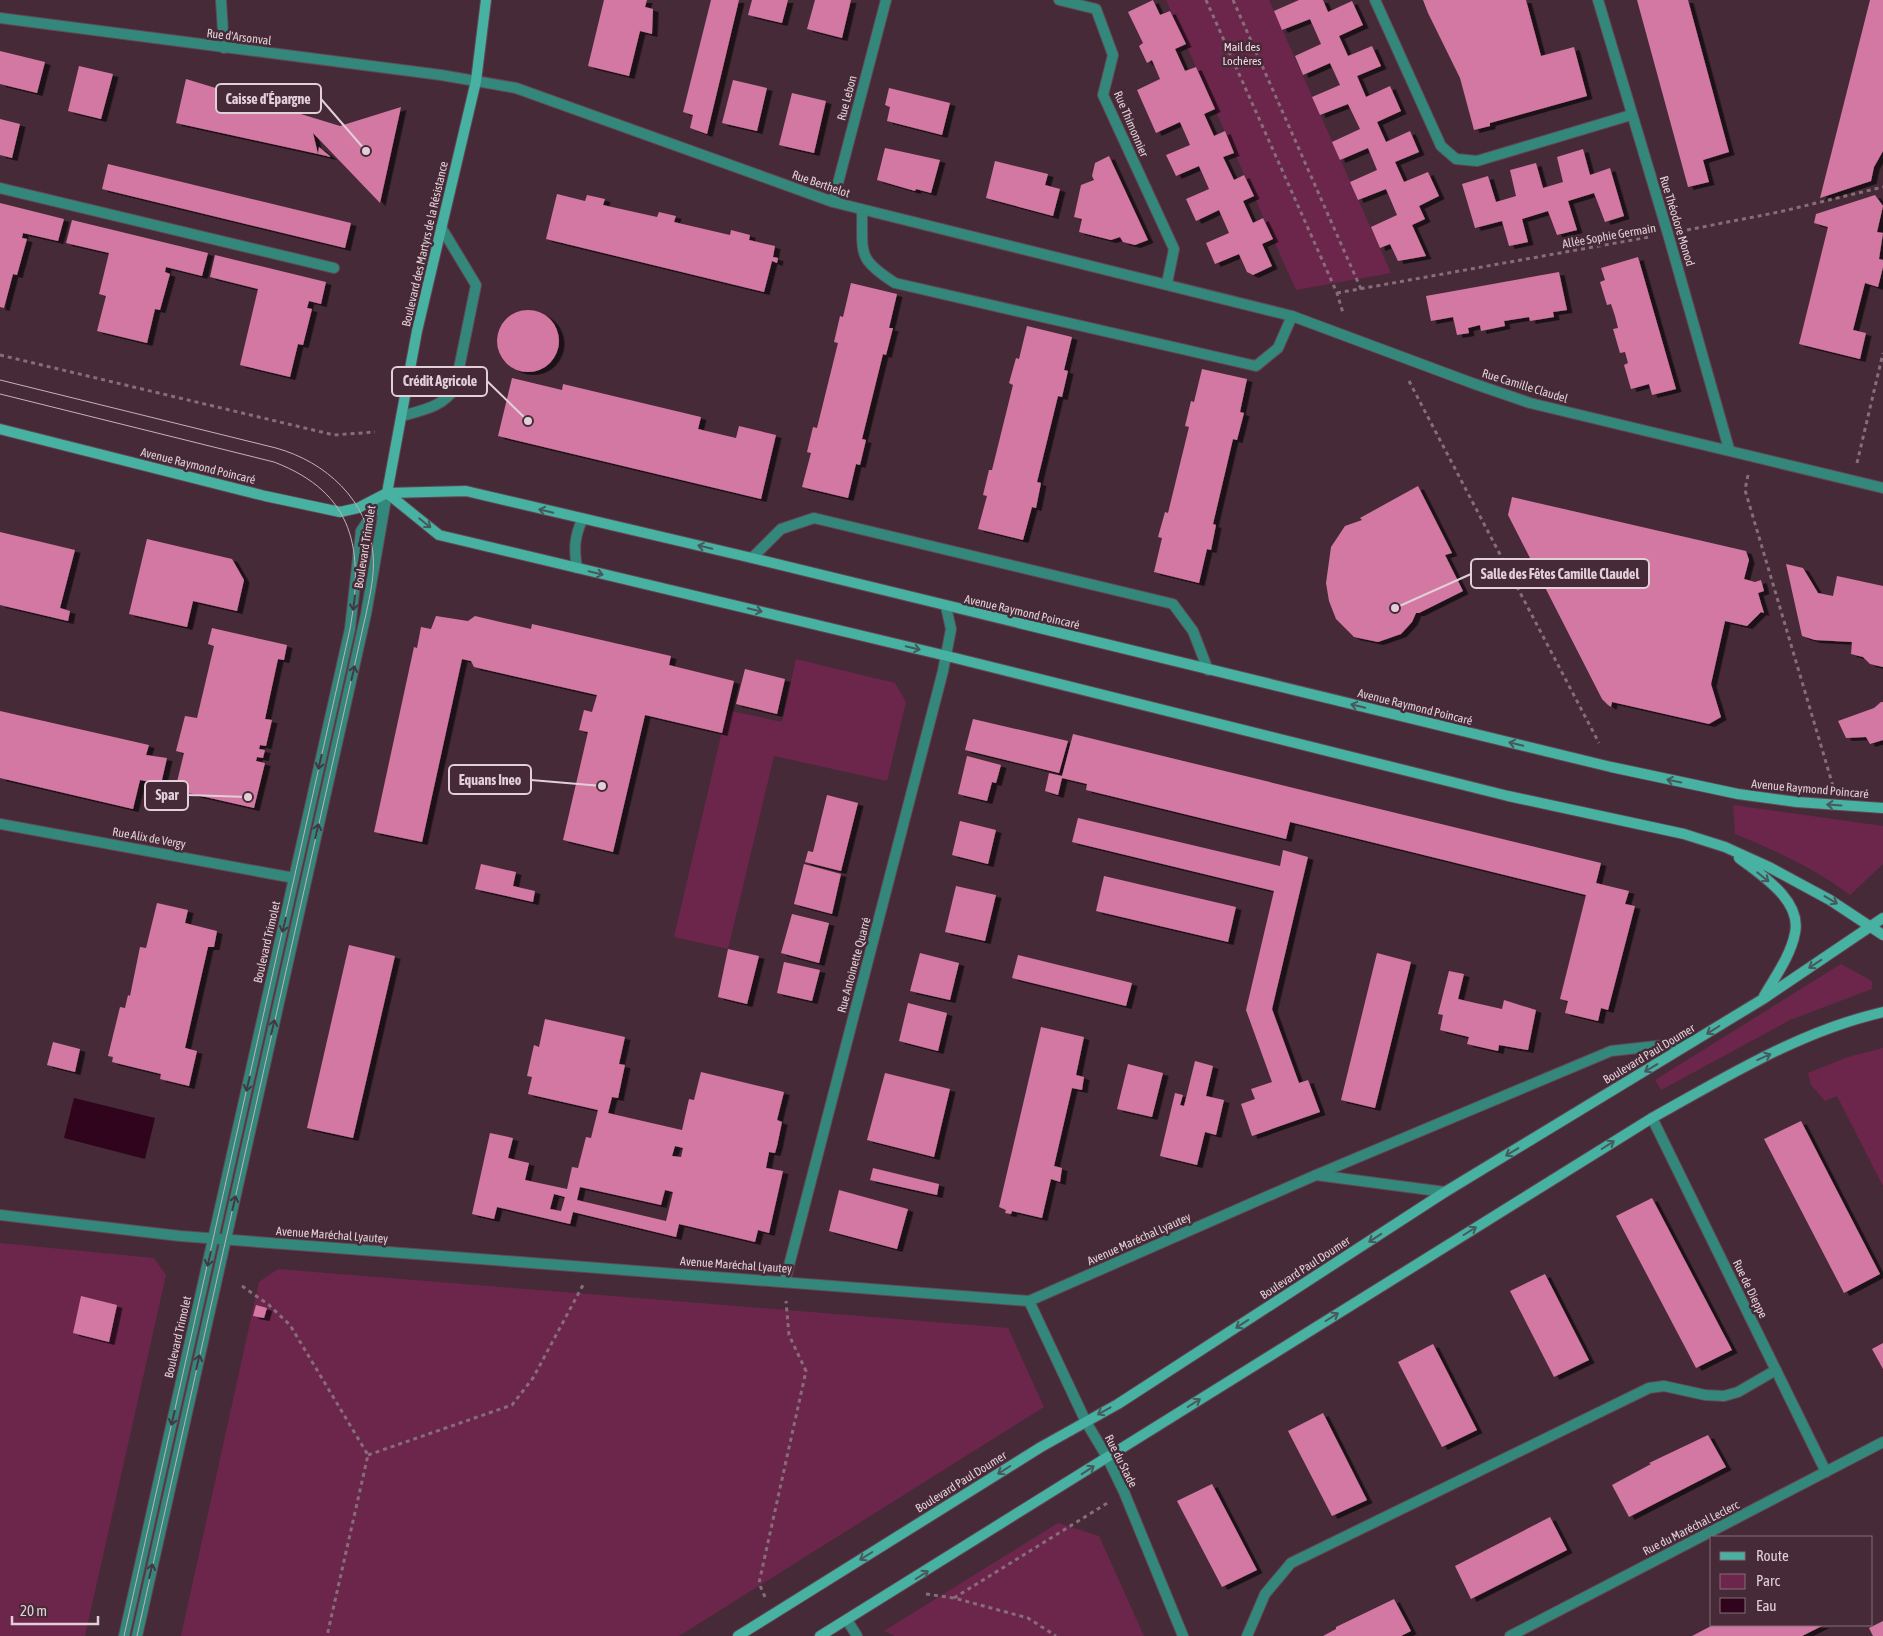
<svg xmlns="http://www.w3.org/2000/svg" width="1883" height="1636" font-family="'Asap Condensed',sans-serif">
  <style>
    .green { fill: #6d264b }
    .water { fill: #2f041c }
    .building { fill: #d278a2; fill-rule: evenodd; filter: url(#shadow) }
    .lines { fill: none; stroke-linecap: round; stroke-linejoin: round }
    .service-casing { stroke: #624854; stroke-width: 12 }
    .minor-casing { stroke: #624854; stroke-width: 12 }
    .secondary-casing { stroke: #624854; stroke-width: 12 }
    .path { stroke: #866e79; stroke-width: 3; stroke-dasharray: 4 4; stroke-linecap: butt }
    .service { stroke: #33877b; stroke-width: 10 }
    .minor { stroke: #33877b; stroke-width: 10 }
    .secondary { stroke: #47b1a2; stroke-width: 10 }
    .tram { stroke: #c5b1ba; stroke-width: 1 }
    .oneway { stroke: #46595c }
    .oneway2 { stroke: #433841 }
    .labels { text-anchor: middle; stroke-width: 5; stroke-linejoin: round; paint-order: stroke }
    .street-label { font-size: 12px; fill: #e2cfd7; stroke: #462a37 }
    .park-label { font-size: 12px; fill: #f2d9e3; stroke: #462a37 }
    .leader { fill: none; stroke: #e2cfd7; stroke-width: 2 }
    .callout-dot { fill: #e2cfd7; stroke: #462a37; stroke-width: 2 }
    .callout { fill: #462a37; stroke: #e2cfd7; stroke-width: 2 }
    .callout-label { font-size: 14px; text-anchor: middle; font-weight: bold; fill: #e2cfd7 }
  </style>
  <defs>
    <filter id="shadow"><feDropShadow dx="5.5" dy="3" stdDeviation="0" flood-color="#0009"/></filter>
  </defs>
  <rect width="100%" height="100%" fill="#462a37"/>
  <path class="green" d="M1166,0H1269L1391,273L1296,290Z
    M796,659L895,683L906,702L887,781L774,756L728,949L674,937L727,710L782,722Z
    M1733,805L1883,826V864L1850,895C1815,868 1776,851 1735,834Z
    M1841,964L1872,981V989L1790,1020L1661,1090L1655,1080Z
    M1883,1048V1186L1837,1096L1825,1101L1811,1085L1808,1073L1848,1057Z
    M0,1243L154,1258L166,1275L85,1636H0Z
    M278,1269L1008,1328L1044,1407L679,1636H181L259,1282Z
    M1058,1523L1099,1536L1144,1636H895L884,1631Z"/>
  <path class="water" d="M74,1098L155,1118L145,1159L64,1138Z"/>
  <path class="building" d="M604,0H647L645,7L653,9L652,34L640,31L629,76L588,66Z
    M711,0H739L707,134L690,128L693,115L683,112Z
    M752,0H788L782,23L748,15Z
    M815,0H851L842,38L807,29Z
    M1153,0L1160,15L1170,11L1186,44L1175,49L1185,71L1196,67L1215,109L1204,114L1214,136L1225,131L1234,153L1223,157L1234,180L1244,175L1254,196L1243,201L1253,223L1263,218L1273,239L1262,244L1272,266L1253,275L1247,272L1239,254L1215,264L1206,243L1229,233L1219,210L1196,221L1186,199L1209,189L1199,166L1176,176L1166,155L1190,145L1180,122L1156,133L1137,90L1160,79L1152,60L1147,63L1139,46L1143,43L1128,12Z
    M1299,0H1323L1328,12L1352,1L1363,25L1339,36L1348,56L1372,46L1381,66L1357,76L1366,97L1390,86L1401,111L1377,122L1386,142L1410,131L1419,152L1395,162L1404,182L1428,172L1439,196L1419,206L1425,219L1412,225L1426,256L1398,261L1390,244L1380,248L1371,227L1397,215L1386,189L1358,200L1350,182L1377,170L1368,148L1340,160L1332,142L1360,129L1348,104L1320,115L1312,97L1340,85L1330,63L1303,75L1295,56L1321,44L1310,19L1282,30L1274,11Z
    M1423,0H1526L1541,56L1574,47L1587,96L1490,123V126L1474,130L1460,78L1428,13Z
    M1637,0H1688L1729,152L1703,160L1709,182L1688,187Z
    M1870,0H1883V151L1874,167L1871,181L1820,198Z
    M0,51L45,62L37,93L0,84Z
    M79,66L113,74L101,119L68,111Z
    M186,79L340,126L401,107L380,203L313,133L318,154L176,123Z
    M733,80L767,88L757,131L722,123Z
    M889,88L950,103L942,135L887,121L890,107L885,105Z
    M792,93L826,101L814,153L779,145Z
    M0,119L20,124L12,158L0,155Z
    M319,147L331,157L318,154Z
    M885,148L940,160L931,193L916,189L915,191L877,180Z
    M1583,149L1590,175L1610,168L1624,216L1605,222L1594,193L1568,201L1577,230L1557,235L1548,211L1522,219L1528,242L1509,246L1502,221L1475,228L1462,184L1488,176L1496,202L1516,196L1510,170L1536,163L1543,188L1563,182L1557,157Z
    M1109,156L1148,240L1135,245L1123,242L1120,237L1111,240L1079,232L1082,219L1074,217L1081,185L1094,180L1092,176L1095,163Z
    M995,161L1048,174L1045,185L1060,189L1053,216L986,198Z
    M108,164L351,223L345,248L102,189Z
    M557,194L585,201L587,195L605,199L603,205L657,217L659,212L676,216L674,222L730,235L731,230L750,235L749,240L775,246L773,257L778,258L777,263L772,261L764,292L546,239Z
    M1875,195L1883,206L1877,232L1883,233L1879,259L1883,260V267L1878,287L1865,283L1853,330L1866,333L1860,359L1799,344L1828,227L1814,223L1816,214Z
    M0,203L64,219L58,241L23,233L22,238L27,239L17,275L13,274L4,308L0,307Z
    M72,220L208,253L202,276L166,267L165,272L170,274L160,310L155,309L147,343L97,331L106,296L99,294L109,253L66,243Z
    M215,255L326,282L321,304L309,301L307,308L312,309L303,345L298,344L290,377L240,365L258,289L210,277Z
    M1638,257L1676,389L1652,395L1649,384L1631,389L1624,365L1628,363L1625,352L1620,353L1613,329L1618,328L1615,316L1611,304L1607,305L1600,282L1605,280L1601,268Z
    M1559,272L1567,310L1553,312L1554,317L1530,321L1529,317L1504,321L1505,326L1481,331L1480,325L1468,328L1469,333L1457,335L1453,317L1431,321L1426,296Z
    M851,283L897,294L889,328H893L886,355L883,354L862,439L866,440L860,465L856,464L848,498L802,487L811,453L807,452L813,427L817,428L838,343L834,342L840,316L843,317Z
    M497 341a31 31 0 1 1 62 0a31 31 0 1 1-62 0Z
    M1027,326L1072,337L1064,370L1068,371L1062,397L1058,396L1037,482L1041,483L1036,508L1032,507L1023,540L978,529L987,496L983,495L989,470H992L1013,385L1009,383L1016,358L1019,359Z
    M1202,369L1247,379L1240,412L1244,413L1237,440L1233,439L1213,524L1216,525L1211,550L1207,549L1199,583L1154,572L1162,538L1158,537L1165,512L1168,513L1189,427L1185,426L1191,401L1194,402Z
    M512,378L562,390L563,384L701,417L698,429L736,438L739,426L776,435L761,499L498,436Z
    M1418,486L1452,553L1445,555L1463,591L1419,613H1416L1412,622L1401,634L1378,642L1354,637L1336,619L1329,601L1326,583L1331,547L1345,526L1362,520L1360,518Z
    M1512,497L1746,551L1749,560L1744,579L1755,582L1761,580L1764,591L1758,593L1764,613L1761,612L1747,626L1725,621L1711,684L1721,717L1709,724L1612,702L1611,707L1608,705L1602,699L1508,515Z
    M0,532L75,550L60,608L70,611L68,621L0,605Z
    M147,539L232,559L244,580L237,611L193,601L187,627L129,614Z
    M1786,564L1803,568L1818,593L1833,596L1837,576L1883,586V667L1870,664L1863,657L1851,654L1852,642L1815,640L1802,636Z
    M436,616L468,621L475,616L531,629L532,624L671,656L669,665L734,681L722,733L645,715L613,852L563,840L588,732L579,730L584,710L592,712L597,695L474,667L471,661L462,659L422,842L374,832L414,647L417,648L421,627L431,629Z
    M212,628L287,645L284,660L278,659L265,719L272,720L266,746L260,745L259,749L265,750L263,758L257,757L256,761L265,763L254,808L175,790L184,753L176,751L185,716L197,718L214,646L208,644Z
    M745,669L785,679L777,714L736,704Z
    M1881,702H1883V740L1870,744L1866,737L1846,738L1838,721L1874,708Z
    M0,711L149,745L146,755L167,758L161,784L140,780L133,809L0,778Z
    M973,719L1068,741L1059,773L965,750Z
    M1073,734L1601,863L1596,883L1629,891L1625,904L1635,906L1608,1010L1601,1008L1598,1021L1565,1013L1568,1001L1560,999L1586,895L1290,822L1286,839L1086,790L1087,784L1062,778L1058,795L1045,791L1049,773L1062,776Z
    M967,756L1001,765L996,783L992,782L987,801L958,794Z
    M827,795L858,803L841,871L805,862L808,851L813,852Z
    M1078,818L1280,866L1283,850L1308,857L1272,1009L1299,1083L1308,1080L1320,1112L1252,1136L1241,1104L1255,1099L1251,1089L1272,1082L1246,1010L1274,891L1072,842Z
    M960,821L996,830L988,864L952,855Z
    M481,864L516,872L513,886L535,891L533,902L475,889Z
    M804,864L841,874L832,914L794,904Z
    M1104,876L1236,907L1228,942L1096,911Z
    M956,886L996,895L985,941L945,932Z
    M157,903L188,910L185,923L217,931L214,947H208L185,1048L197,1051L189,1086L160,1079L161,1074L112,1062L113,1057L108,1056L120,1007L125,1008L128,995L130,996L140,947L146,948Z
    M792,914L829,923L819,963L781,953Z
    M349,945L395,956L353,1138L307,1128Z
    M728,949L759,956L747,1004L718,997Z
    M920,953L959,963L950,1000L910,991Z
    M1377,953L1411,962L1375,1108L1341,1100Z
    M1018,955L1132,983L1126,1006L1012,978Z
    M784,962L820,970L812,1001L777,993Z
    M1449,971L1464,974L1458,999L1502,1009L1504,1000L1536,1010L1528,1050L1499,1045L1498,1051L1467,1044L1469,1037L1440,1030L1443,1015L1438,1014Z
    M908,1003L947,1013L938,1051L899,1041Z
    M545,1019L625,1037L619,1064L625,1065L618,1098L612,1097L608,1113L682,1130L689,1099L694,1100L701,1072L784,1092L777,1120L782,1122L777,1146L775,1153L769,1152L766,1168L783,1171L769,1233L758,1230L755,1242L679,1224L676,1237L573,1212L570,1224L497,1207L494,1219L472,1214L490,1133L513,1138L508,1158L529,1163L525,1180L567,1189L572,1167L578,1168L586,1137L591,1138L598,1110L528,1094L532,1077L527,1076L534,1045L539,1047ZM675,1146L683,1148L681,1157L672,1156ZM580,1187L661,1205L665,1190L673,1192L666,1221L577,1200ZM554,1194L565,1197L561,1211L550,1209Z
    M1041,1027L1084,1037L1076,1075L1084,1077L1082,1090L1072,1088L1054,1166L1062,1168L1060,1182L1051,1179L1042,1218L1012,1211L1011,1214L1005,1213L1006,1210L999,1207Z
    M53,1042L80,1049L75,1072L47,1065Z
    M1195,1061L1213,1066L1206,1096L1224,1100L1216,1135L1205,1132L1197,1165L1160,1156L1175,1093L1183,1095L1180,1105L1184,1106Z
    M1128,1064L1163,1073L1152,1117L1117,1109Z
    M885,1073L950,1089L934,1157L867,1140Z
    M1801,1121L1880,1274L1844,1293L1764,1139Z
    M873,1168L939,1184L937,1195L870,1180Z
    M839,1190L908,1209L897,1249L829,1231Z
    M1652,1198L1732,1350L1696,1368L1616,1216Z
    M1545,1274L1589,1360L1554,1377L1510,1291Z
    M81,1296L117,1305L109,1342L73,1333Z
    M256,1305L267,1308L264,1318L253,1316Z
    M1883,1343V1369L1872,1349Z
    M1433,1344L1477,1430L1442,1447L1398,1362Z
    M1323,1413L1367,1500L1332,1516L1288,1431Z
    M1708,1435L1726,1467L1629,1517L1612,1485L1651,1464L1649,1463Z
    M1212,1484L1257,1570L1222,1587L1177,1501Z
    M1550,1517L1567,1550L1471,1599L1455,1566Z
    M1394,1599L1411,1631L1401,1636H1323L1336,1629V1627Z
    M1883,1621V1636H1873L1869,1628Z
    M1713,1625H1824L1802,1636H1692Z"/>
  <g class="lines">
    <g class="service-casing">
      <path id="service" d="M221,0L224,48
        M0,188L334,268
        M862,210C863,254 856,258 895,283L1256,366L1278,348L1292,316
        M402,416C422,410 443,407 455,388L476,285L441,227
        M752,558L781,529L814,518L1173,604L1193,631L1208,670
        M1316,1175L1611,1051L1692,1042
        M847,1620L857,1636
        M124,1636L294,878
        M137,1636L366,614L387,493
        M1247,1636L1265,1594L1291,1563L1649,1388L1664,1386L1705,1395L1724,1396L1738,1392L1776,1370"/>
    </g>
    <g class="minor-casing">
      <path id="minor" d="M1059,0L1096,9L1113,55L1103,95L1174,249L1167,283
        M1375,0L1441,146L1456,159L1477,161L1631,115
        M1598,0L1668,234L1729,449
        M0,18L441,75L516,88L833,202L1292,316L1472,383L1530,403L1883,488
        M833,202L886,0
        M577,568C574,550 574,538 582,520
        M0,824L294,878L350,629L361,531L387,493
        M1652,1118L1826,1472
        M0,1215L180,1236L1029,1301L1316,1175L1445,1192
        M785,1281L943,671L951,629L946,607
        M1029,1301L1086,1422L1107,1457L1124,1492L1183,1636
        M1510,1636L1883,1442"/>
    </g>
    <g class="secondary-casing">
      <path id="secondary" d="M0,429L265,496L340,512L358,508L387,493L466,491L752,558L1611,767L1738,794L1797,802L1883,808
        M387,493L439,535L947,656L1508,796L1684,834L1725,847L1769,867L1830,900L1883,935
        M387,493L417,331L476,81L486,0
        M1739,858C1761,875 1802,900 1795,933C1791,955 1775,977 1764,996
        M738,1636L1041,1447L1118,1404L1445,1192L1763,999L1883,918
        M820,1636L1652,1118C1726,1077 1800,1031 1883,1012"/>
    </g>
    <path class="path" d="M1206,0L1337,293L1343,313
      M1233,0L1361,289
      M1687,230L1779,212L1883,187
      M1337,293L1649,237
      M0,355L334,435L375,432
      M1409,381L1599,743
      M1857,463L1883,353
      M1748,475L1745,490L1833,786
      M242,1286L269,1305L290,1325L368,1455L327,1636
      M368,1455L512,1405L533,1378L583,1285
      M926,1594L954,1598L1028,1618L1056,1636
      M765,1597L759,1583L806,1371L789,1335L786,1301
      M954,1598L1109,1502"/>
    <use href="#service" class="service"/>
    <use href="#minor" class="minor"/>
    <use href="#secondary" class="secondary"/>
    <path class="tram" d="M0,380L276,448C326,462 368,500 373,554C375,574 370,595 366,614L137,1636
      M0,394L274,462C355,493 364,550 350,629L124,1636"/>
  </g>
  <defs><path id="oneway-shaft" d="M-6 0H5M1.5-3L5.5 0L1.5 3" fill="none" stroke-width="1.6" stroke-linecap="round" stroke-linejoin="round" transform="scale(1.25)"/></defs>
  <g class="oneway">
    <use href="#oneway-shaft" transform="translate(546 511) rotate(-166)"/>
    <use href="#oneway-shaft" transform="translate(425 523) rotate(39)"/>
    <use href="#oneway-shaft" transform="translate(705 547) rotate(-167)"/>
    <use href="#oneway-shaft" transform="translate(596 573) rotate(13)"/>
    <use href="#oneway-shaft" transform="translate(755 610) rotate(13)"/>
    <use href="#oneway-shaft" transform="translate(913 648) rotate(13)"/>
    <use href="#oneway-shaft" transform="translate(1358 706) rotate(-166)"/>
    <use href="#oneway-shaft" transform="translate(1516 744) rotate(-166)"/>
    <use href="#oneway-shaft" transform="translate(1674 781) rotate(-168)"/>
    <use href="#oneway-shaft" transform="translate(1834 805) rotate(-176)"/>
    <use href="#oneway-shaft" transform="translate(1763 877) rotate(39)"/>
    <use href="#oneway-shaft" transform="translate(1831 900) rotate(31)"/>
    <use href="#oneway-shaft" transform="translate(1815 964) rotate(147)"/>
    <use href="#oneway-shaft" transform="translate(1713 1030) rotate(148)"/>
    <use href="#oneway-shaft" transform="translate(1764 1057) rotate(-24)"/>
    <use href="#oneway-shaft" transform="translate(1651 1068) rotate(149)"/>
    <use href="#oneway-shaft" transform="translate(1608 1145) rotate(-32)"/>
    <use href="#oneway-shaft" transform="translate(1512 1152) rotate(149)"/>
    <use href="#oneway-shaft" transform="translate(1470 1231) rotate(-32)"/>
    <use href="#oneway-shaft" transform="translate(1375 1238) rotate(147)"/>
    <use href="#oneway-shaft" transform="translate(1332 1317) rotate(-32)"/>
    <use href="#oneway-shaft" transform="translate(1242 1324) rotate(147)"/>
    <use href="#oneway-shaft" transform="translate(1194 1403) rotate(-32)"/>
    <use href="#oneway-shaft" transform="translate(1104 1411) rotate(151)"/>
    <use href="#oneway-shaft" transform="translate(1004 1470) rotate(148)"/>
    <use href="#oneway-shaft" transform="translate(1088 1470) rotate(-33)"/>
    <use href="#oneway-shaft" transform="translate(866 1556) rotate(148)"/>
    <use href="#oneway-shaft" transform="translate(922 1575) rotate(-32)"/>
  </g>
  <g class="oneway2">
    <use href="#oneway-shaft" transform="translate(354 603) rotate(97)"/>
    <use href="#oneway-shaft" transform="translate(353 673) rotate(-77)"/>
    <use href="#oneway-shaft" transform="translate(320 762) rotate(103)"/>
    <use href="#oneway-shaft" transform="translate(317 831) rotate(-77)"/>
    <use href="#oneway-shaft" transform="translate(284 925) rotate(103)"/>
    <use href="#oneway-shaft" transform="translate(273 1027) rotate(-77)"/>
    <use href="#oneway-shaft" transform="translate(248 1084) rotate(103)"/>
    <use href="#oneway-shaft" transform="translate(234 1203) rotate(-77)"/>
    <use href="#oneway-shaft" transform="translate(209 1259) rotate(103)"/>
    <use href="#oneway-shaft" transform="translate(198 1362) rotate(-77)"/>
    <use href="#oneway-shaft" transform="translate(173 1418) rotate(103)"/>
    <use href="#oneway-shaft" transform="translate(151 1571) rotate(-77)"/>
  </g>
  <g class="labels">
    <g class="street-label">
      <text transform="translate(239 37) rotate(7)" y="4">Rue d'Arsonval</text>
      <text transform="translate(847 98) rotate(-75)" y="4">Rue Lebon</text>
      <text transform="translate(1131 124) rotate(67)" y="4">Rue Thimonnier</text>
      <text transform="translate(821 184) rotate(19)" y="4">Rue Berthelot</text>
      <text transform="translate(1677 221) rotate(73)" y="4">Rue Théodore Monod</text>
      <text transform="translate(1609 236) rotate(-10)" y="4">Allée Sophie Germain</text>
      <text transform="translate(425 244) rotate(-77)" y="4">Boulevard des Martyrs de la Résistance</text>
      <text transform="translate(1525 386) rotate(17)" y="4">Rue Camille Claudel</text>
      <text transform="translate(198 466) rotate(14)" y="4">Avenue Raymond Poincaré</text>
      <text transform="translate(365 547) rotate(-81)" y="4">Boulevard Trimolet</text>
      <text transform="translate(1022 612) rotate(13)" y="4">Avenue Raymond Poincaré</text>
      <text transform="translate(1415 707) rotate(14)" y="4">Avenue Raymond Poincaré</text>
      <text transform="translate(1810 789) rotate(5)" y="4">Avenue Raymond Poincaré</text>
      <text transform="translate(149 838) rotate(10)" y="4">Rue Alix de Vergy</text>
      <text transform="translate(267 942) rotate(-77)" y="4">Boulevard Trimolet</text>
      <text transform="translate(854 965) rotate(-75)" y="4">Rue Antoinette Quarré</text>
      <text transform="translate(1649 1054) rotate(-31)" y="4">Boulevard Paul Doumer</text>
      <text transform="translate(332 1235) rotate(4)" y="4">Avenue Maréchal Lyautey</text>
      <text transform="translate(1139 1239) rotate(-24)" y="4">Avenue Maréchal Lyautey</text>
      <text transform="translate(736 1265) rotate(4)" y="4">Avenue Maréchal Lyautey</text>
      <text transform="translate(1305 1268) rotate(-33)" y="4">Boulevard Paul Doumer</text>
      <text transform="translate(1750 1289) rotate(64)" y="4">Rue de Dieppe</text>
      <text transform="translate(178 1337) rotate(-77)" y="4">Boulevard Trimolet</text>
      <text transform="translate(1121 1461) rotate(63)" y="4">Rue du Stade</text>
      <text transform="translate(961 1482) rotate(-32)" y="4">Boulevard Paul Doumer</text>
      <text transform="translate(1691 1528) rotate(-27)" y="4">Rue du Maréchal Leclerc</text>
    </g>
    <g class="park-label">
      <text x="1242" y="51">Mail des<tspan x="1242" dy="14">Lochères</tspan></text>
    </g>
  </g>
  <path class="leader" d="M366 151L321 99M528 421L487 381M1395 608L1471 574M602 786L531 780M248 797L188 795"/>
  <g class="callout-dot">
    <circle cx="366" cy="151" r="5"/>
    <circle cx="528" cy="421" r="5"/>
    <circle cx="1395" cy="608" r="5"/>
    <circle cx="602" cy="786" r="5"/>
    <circle cx="248" cy="797" r="5"/>
  </g>
  <g class="callout">
    <rect x="216" y="84" width="105" height="29" rx="5"/>
    <rect x="392" y="367" width="95" height="29" rx="5"/>
    <rect x="1471" y="559" width="178" height="29" rx="5"/>
    <rect x="449" y="765" width="82" height="29" rx="5"/>
    <rect x="145" y="781" width="43" height="29" rx="5"/>
  </g>
  <g class="callout-label">
    <text x="268" y="104">Caisse d'Épargne</text>
    <text x="440" y="386">Crédit Agricole</text>
    <text x="1560" y="579">Salle des Fêtes Camille Claudel</text>
    <text x="490" y="785">Equans Ineo</text>
    <text x="167" y="800">Spar</text>
  </g>
  <rect x="1710" y="1536" width="162" height="90" fill="#462a37" stroke="#846c77"/>
  <rect x="1720" y="1552" width="25" height="8" fill="#47b1a2" stroke="#846c77"/>
  <text x="1756" y="1561" font-size="15" fill="#e2cfd7">Route</text>
  <rect x="1720" y="1574" width="25" height="15" fill="#6d264b" stroke="#846c77"/>
  <text x="1756" y="1586" font-size="15" fill="#e2cfd7">Parc</text>
  <rect x="1720" y="1598" width="25" height="15" fill="#2f041c" stroke="#846c77"/>
  <text x="1756" y="1611" font-size="15" fill="#e2cfd7">Eau</text>
  <path d="M12 1616v8h86v-8" fill="none" stroke="#e2cfd7" stroke-width="2.5"/>
  <text x="20" y="1616" font-size="15" fill="#e2cfd7" stroke="#462a37" stroke-width="4" paint-order="stroke">20 m</text>
</svg>
